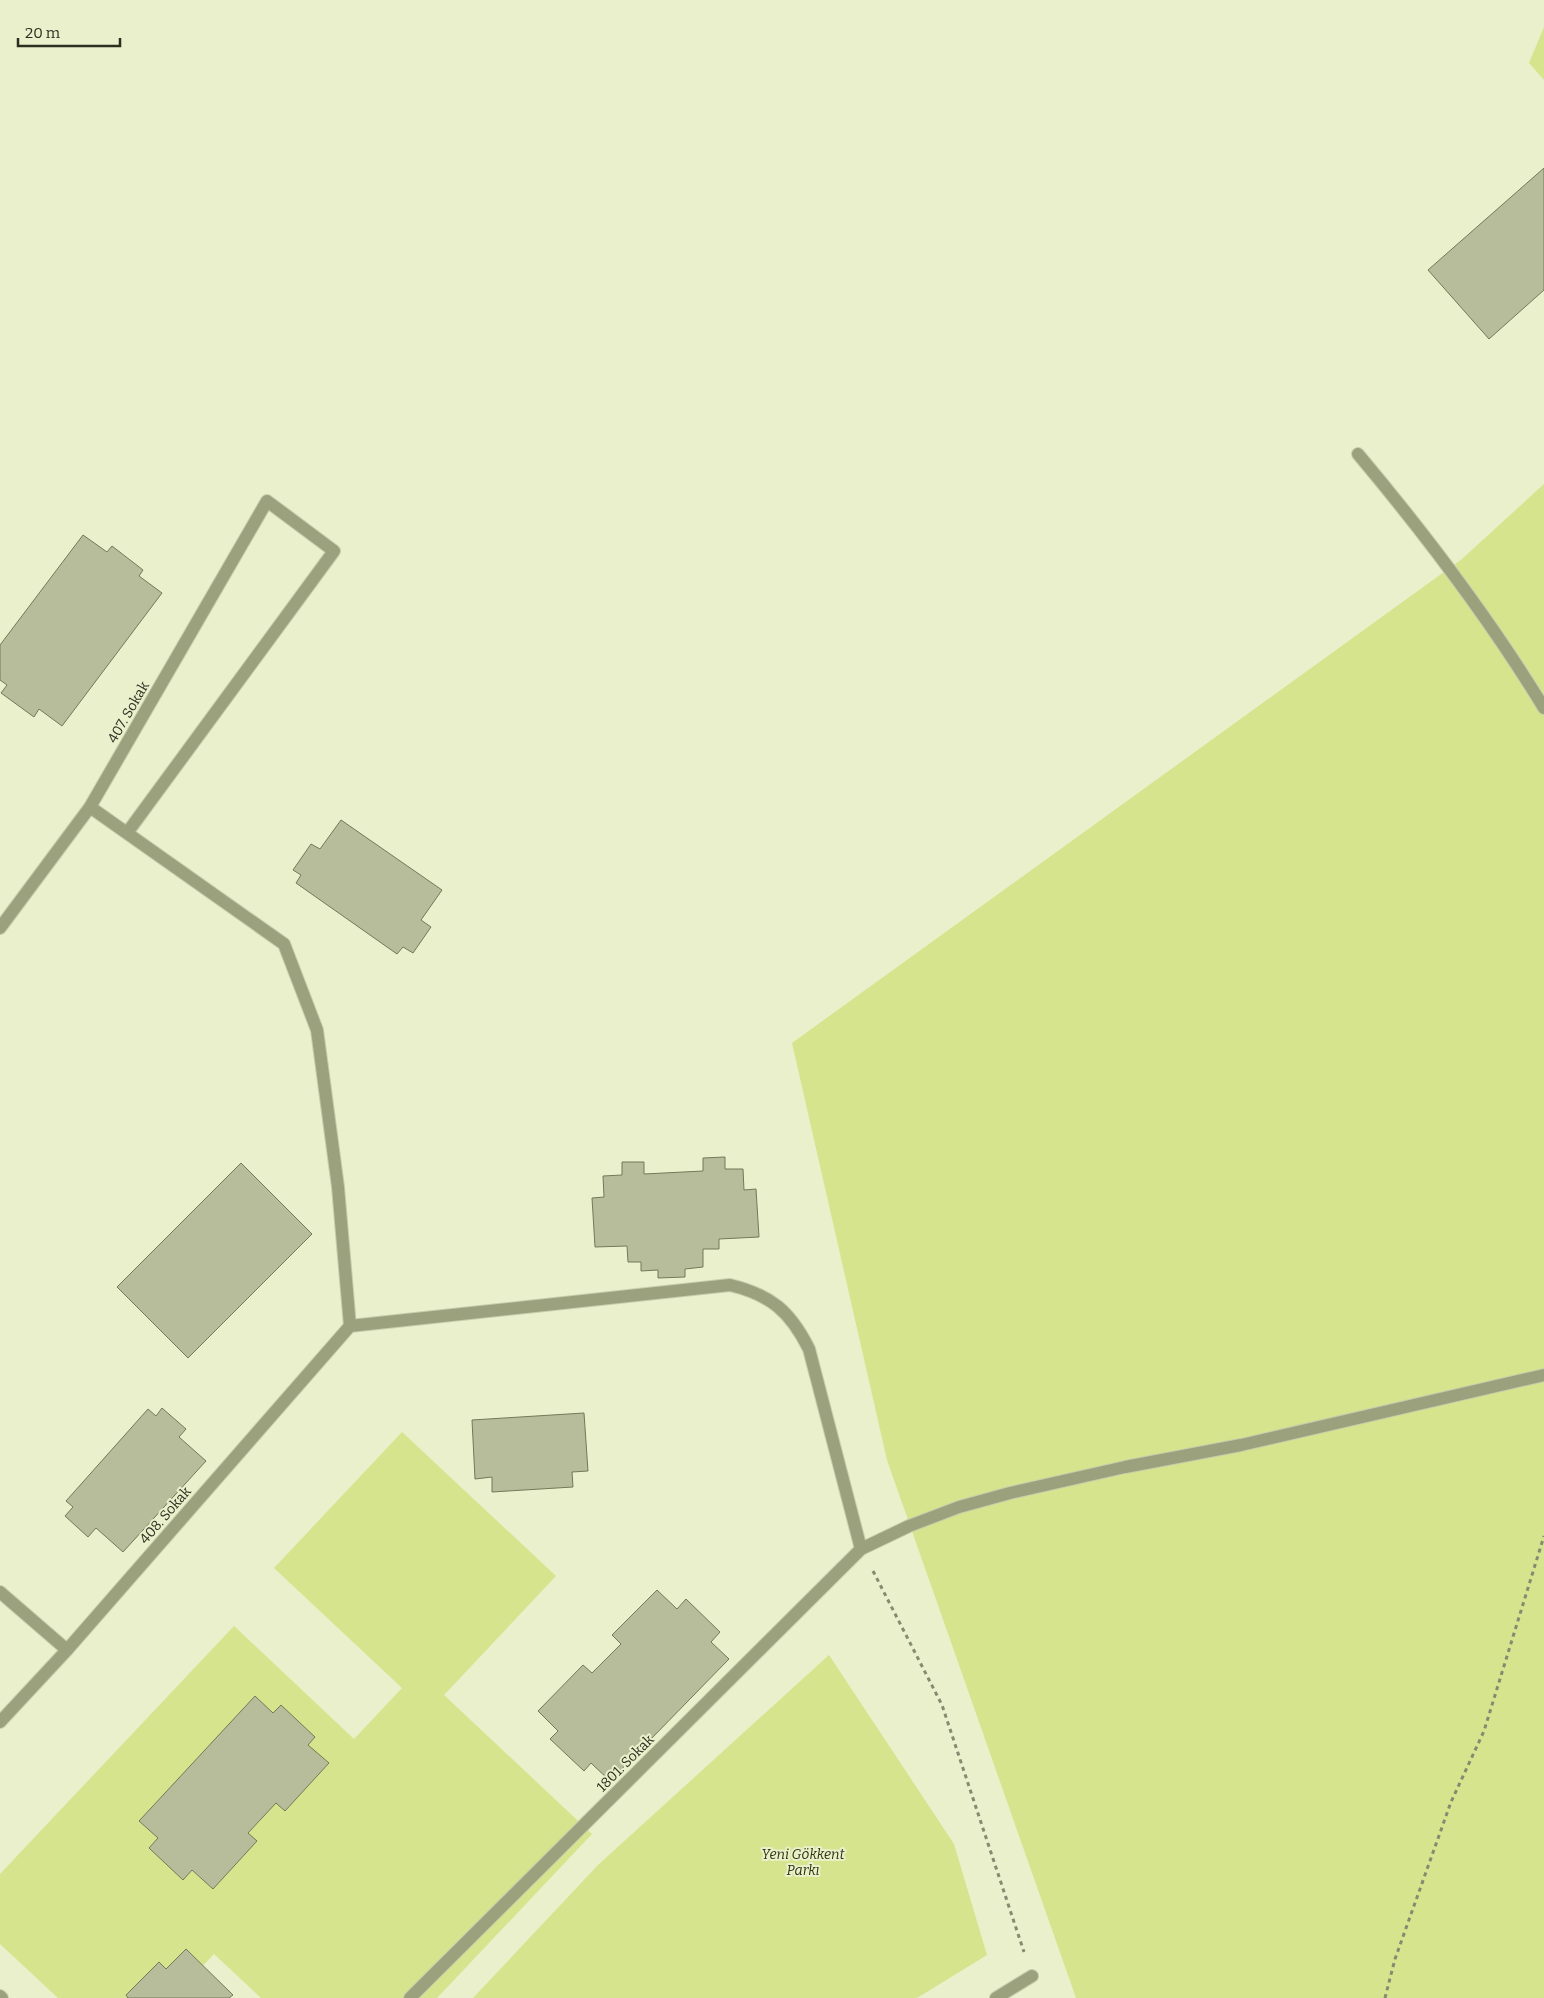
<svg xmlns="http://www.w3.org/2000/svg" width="1544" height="1998" font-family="Bitter,serif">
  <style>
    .green { fill: #d6e48e }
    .building { fill: #b7bd9a; stroke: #737958 }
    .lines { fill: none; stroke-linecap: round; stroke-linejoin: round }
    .street-casing { stroke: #c7cdac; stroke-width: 14 }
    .path { stroke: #868a71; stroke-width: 3; stroke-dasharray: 4 4; stroke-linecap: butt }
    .street { stroke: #9ba17d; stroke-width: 12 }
    .labels { text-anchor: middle; stroke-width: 4; stroke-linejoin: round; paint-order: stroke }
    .street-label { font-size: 14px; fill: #2c2e20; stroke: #e9f0cb }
    .park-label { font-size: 14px; font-style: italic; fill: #2e330d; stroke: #e9f0cb }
  </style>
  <rect width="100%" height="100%" fill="#e9f0cb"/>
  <path class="green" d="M1544,27V80L1529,63Z
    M1544,484V1998H1076L887,1460L792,1043L1462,559Z
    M402,1432L556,1576L444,1695L592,1834L437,1998H261L214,1954L172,1998H58L0,1944V1874L234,1626L354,1739L402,1688L274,1568Z
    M829,1655L954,1844L987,1955L917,1998H473L598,1865Z"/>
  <path class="building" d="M1544,168V290L1489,339L1428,270Z
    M83,535L107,552L112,546L143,570L139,576L162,593L62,726L39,709L34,717L1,693L7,685L0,680V645Z
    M341,820L442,890L421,920L431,927L413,953L403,947L397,954L296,883L301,875L293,870L311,844L320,849Z
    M725,1157V1169H743L744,1190L756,1189L759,1237L719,1239V1249H703V1267L685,1269V1277L658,1278V1270L641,1271V1262H628L627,1246L595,1247L592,1198L604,1197L603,1176L622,1175V1162H644V1174L703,1171V1158Z
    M241,1163L312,1234L188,1358L117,1287Z
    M162,1408L186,1429L179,1437L206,1461L123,1552L96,1528L88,1537L65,1516L73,1507L66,1501L148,1409L156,1416Z
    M584,1413L588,1471L572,1472L573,1487L492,1492V1477L475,1479L472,1420Z
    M657,1590L677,1609L686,1599L720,1632L711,1642L729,1659L610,1781L591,1763L584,1771L550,1739L558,1731L538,1711L583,1665L592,1673L621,1644L612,1635Z
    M255,1696L273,1713L281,1705L315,1737L308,1745L329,1763L285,1811L276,1803L248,1833L257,1841L213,1889L192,1870L183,1880L149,1848L158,1838L139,1821Z
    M186,1949L233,1995L229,1998H128L126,1995L159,1962L166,1969Z"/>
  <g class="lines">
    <g class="street-casing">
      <path id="street" d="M1358,454C1426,535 1489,618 1544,708
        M90,807L284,944L317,1030L338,1187L350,1326
        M0,928L90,807L267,501L334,551L127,833
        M350,1326L730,1285C771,1295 790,1311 809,1349L861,1549
        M0,1592L67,1650
        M0,1722L67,1650L350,1326
        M0,1996L2,1998
        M410,1998L861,1549L909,1526L959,1507L1010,1493L1125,1467L1241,1445L1544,1375
        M996,1998L1032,1976"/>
    </g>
    <path class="path" d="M873,1571L942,1705L1024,1952
      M1385,1998L1395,1959L1451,1802L1484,1731L1544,1536"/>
    <use href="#street" class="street"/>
  </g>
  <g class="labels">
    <g class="street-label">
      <text transform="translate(128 712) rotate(-60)" y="5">407. Sokak</text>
      <text transform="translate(165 1515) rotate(-49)" y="5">408. Sokak</text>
      <text transform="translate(625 1763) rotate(-45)" y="5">1801. Sokak</text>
    </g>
    <g class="park-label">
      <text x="803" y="1859">Yeni Gökkent<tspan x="803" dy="16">Parkı</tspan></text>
    </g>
  </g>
  <path d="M18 38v8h102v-8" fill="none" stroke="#2c2e20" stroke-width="2.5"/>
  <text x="25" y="38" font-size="15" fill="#2c2e20" stroke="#e9f0cb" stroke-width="4" paint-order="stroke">20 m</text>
</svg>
